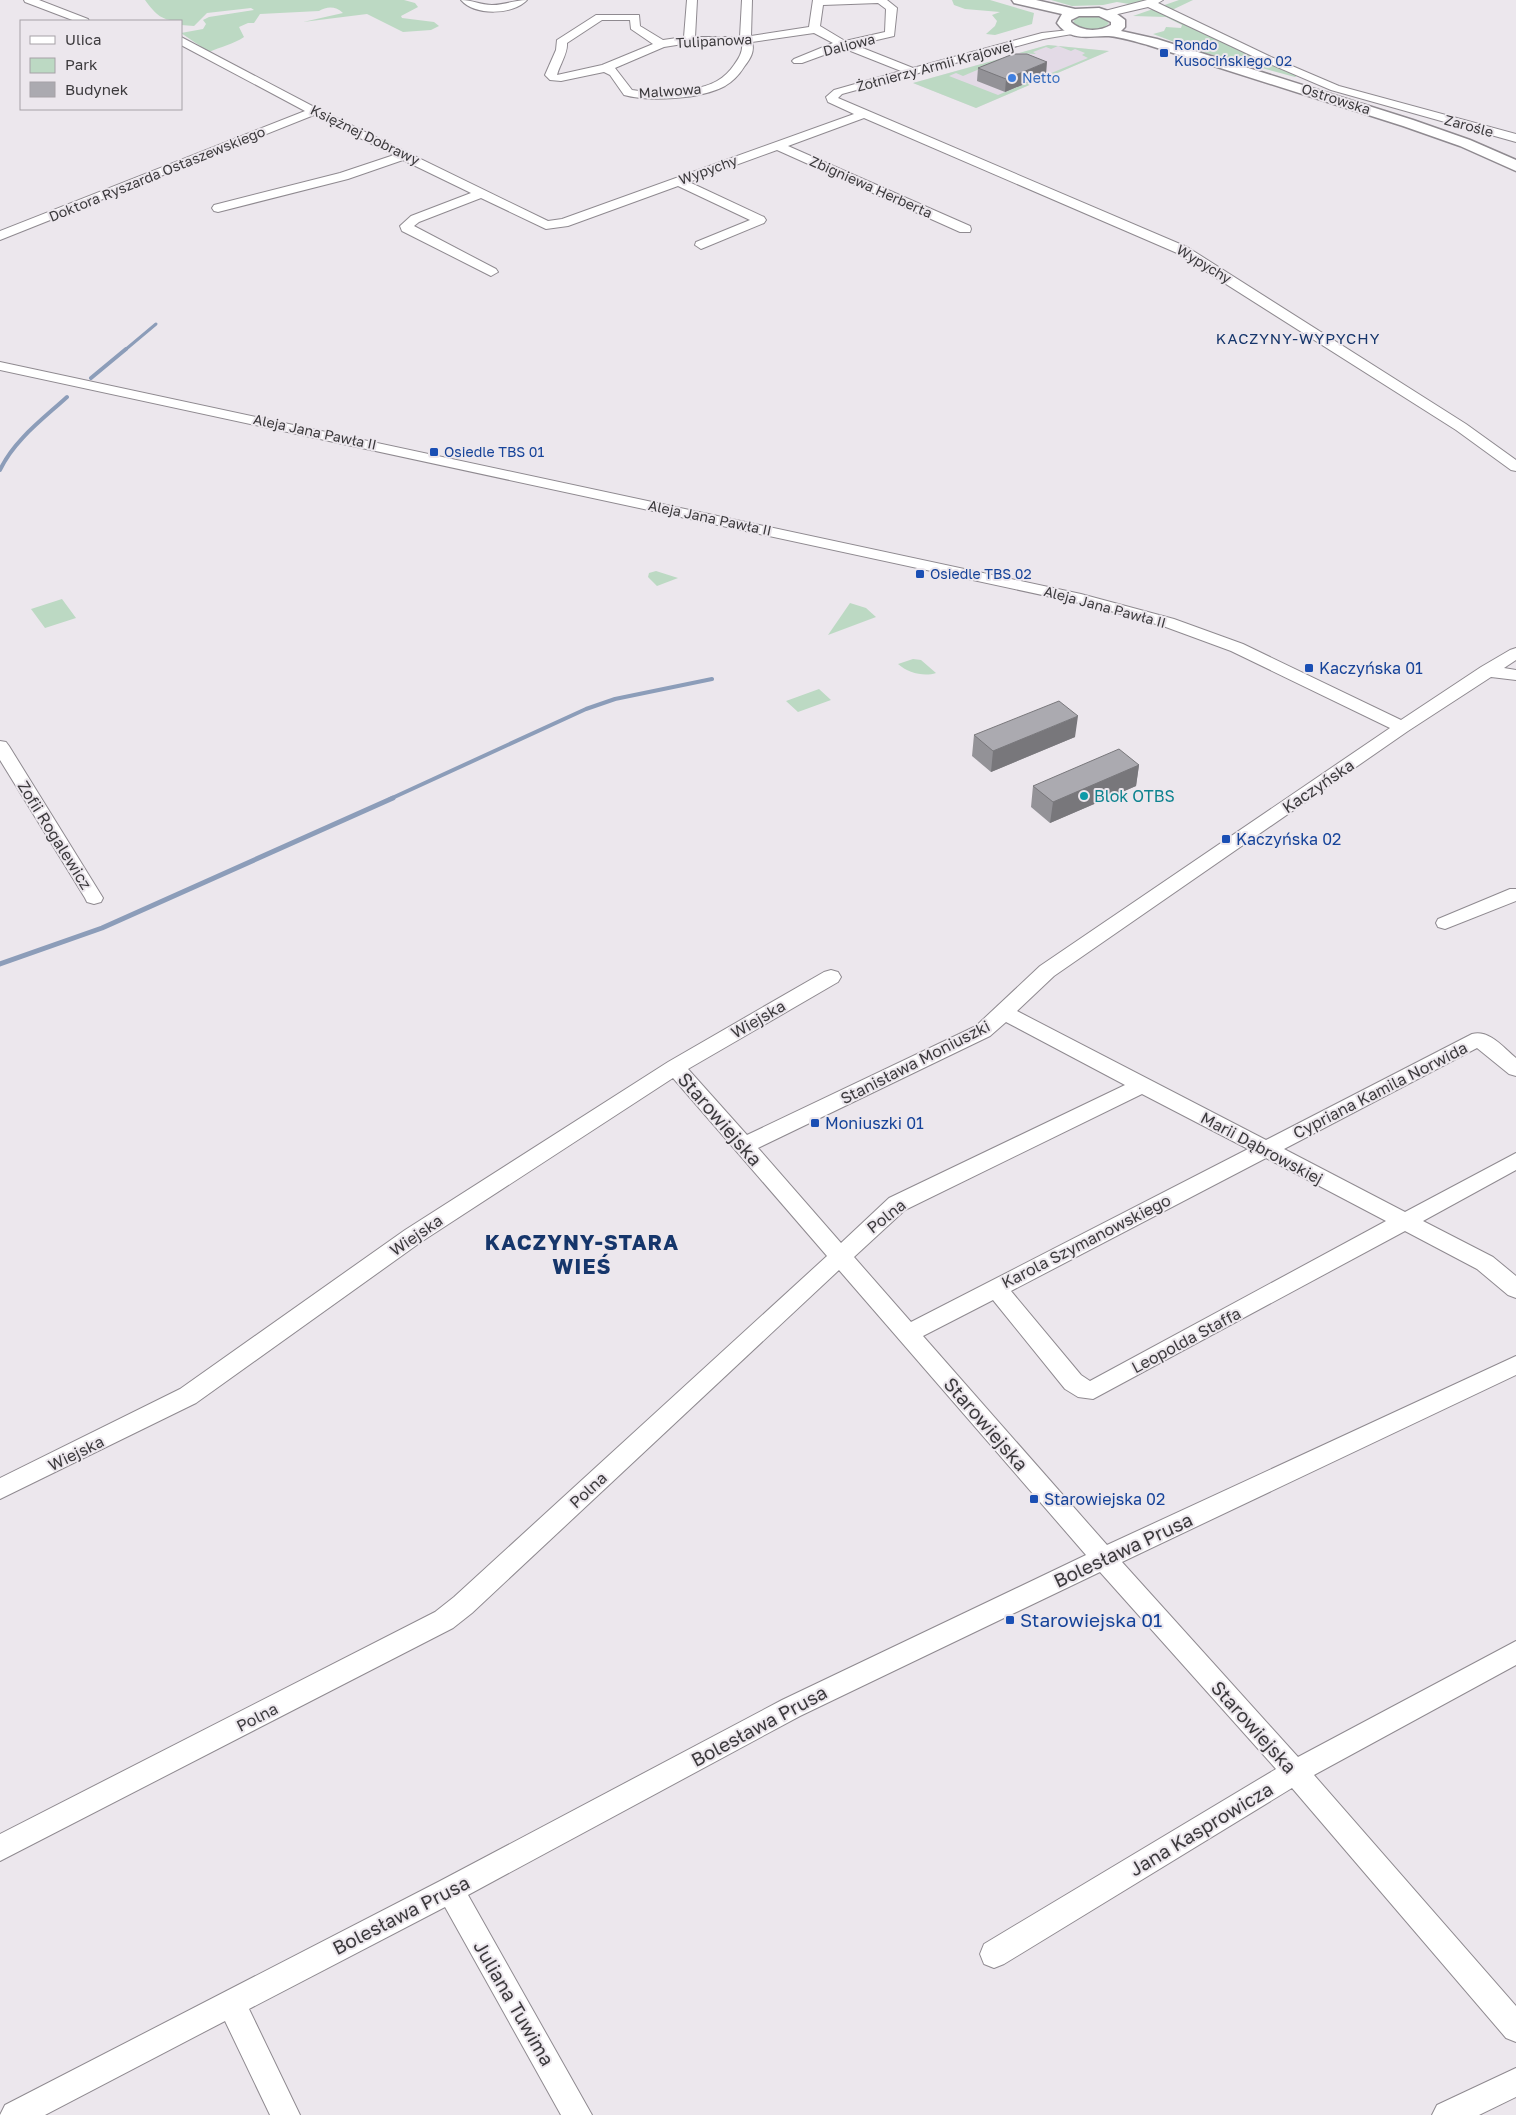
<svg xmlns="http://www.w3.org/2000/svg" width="1516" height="2115" font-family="'Golos Text',sans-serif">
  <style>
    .built { fill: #e3dae6 }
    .green { fill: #bcd9c3 }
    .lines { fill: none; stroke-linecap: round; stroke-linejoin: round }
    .stream-far2 { stroke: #8c9db9; stroke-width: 3 }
    .stream-far1 { stroke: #8c9db9; stroke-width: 4 }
    .stream { stroke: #8c9db9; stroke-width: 5 }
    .minor-casing { stroke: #8f8a90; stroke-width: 2 }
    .major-casing { stroke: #8f8a90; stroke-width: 3 }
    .minor { fill: #fff; fill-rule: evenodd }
    .major { fill: #fff; fill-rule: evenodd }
    .wall { fill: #939297 }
    .shaded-wall { fill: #78777b }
    .building { fill: #abaab0; stroke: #78777b }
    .transit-dot { fill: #1a4fb4; stroke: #ece7ed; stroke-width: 2 }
    .shop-dot { fill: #3f7fe0; stroke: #ece7ed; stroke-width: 2 }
    .culture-dot { fill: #0f9aa8; stroke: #ece7ed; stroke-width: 2 }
    .labels { text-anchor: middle; stroke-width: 4; stroke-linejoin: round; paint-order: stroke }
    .far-street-label { font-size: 14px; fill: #3c3a3d; stroke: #ece7ed }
    .far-transit-label { font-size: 14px; fill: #164399; stroke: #ece7ed; text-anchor: start }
    .far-shop-label { font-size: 14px; fill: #366cbe; stroke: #ece7ed; text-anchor: start }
    .far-neighbourhood-label { font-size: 15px; letter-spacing: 1px; fill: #16366b; stroke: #ece7ed }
    .transit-label { font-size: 16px; fill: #164399; stroke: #ece7ed; text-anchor: start }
    .street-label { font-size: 16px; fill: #3c3a3d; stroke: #ece7ed }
    .culture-label { font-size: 16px; fill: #0d838f; stroke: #ece7ed; text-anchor: start }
    .near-street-label { font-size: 19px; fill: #3c3a3d; stroke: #ece7ed }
    .near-transit-label { font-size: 19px; fill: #164399; stroke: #ece7ed; text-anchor: start }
    .district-label { font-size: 21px; font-weight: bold; letter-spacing: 1px; fill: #16366b; stroke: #ece7ed }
  </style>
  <rect width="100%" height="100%" fill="#ece7ed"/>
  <path class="built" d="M1048,45L1109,51L976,108L913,83Z"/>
  <path class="green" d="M145,0H404L415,3L418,7L401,16L402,18L434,22L439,26L431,30L403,32L367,14L303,22L343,13C336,6 327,6 319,11L260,14L254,23H248L239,27L244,37C234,44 220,47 209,52L181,33L203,29L206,24L203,20L209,17L254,10L251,8L207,13L194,26L181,25V21C162,21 156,15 145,0Z
    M952,0H990L1034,13L1032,24L995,35L986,34L995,26L997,21L992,15L1000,12L965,9L954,5Z
    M1051,0H1144L1145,1L1129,4L1117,2L1103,5L1072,6Z
    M1179,0H1193L1172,10L1300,74L1295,77L1183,47L1177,43L1153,34L1164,31L1166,27L1181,28L1182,25L1166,17L1133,16Z
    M1091,16L1102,17L1109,23C1101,33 1082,31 1073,23C1075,15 1084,16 1091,16Z
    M1048,45L1109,51L976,108L913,83L1003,58V59L963,76L956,73L949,76L998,95L1088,58L1082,55L1085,53L1075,49L1071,51L1058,46L1051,49L1046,47L1033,52L1036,54L1019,53Z
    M656,571L678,578L657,586L648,577L649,573Z
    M62,599L76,618L45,628L31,609Z
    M850,603L866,608L876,617L828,635Z
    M913,659L921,660L936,673C924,677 908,673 898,664Z
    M819,689L831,700L798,712L786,701Z"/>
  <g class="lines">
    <path class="stream-far2" d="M125,350L156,324"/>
    <path class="stream-far1" d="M91,378L126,349
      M0,470C14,440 43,419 67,397
      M390,799L586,709L615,699L712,679"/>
    <path class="stream" d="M0,964L102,928L393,798"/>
    <g class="minor-casing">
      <path id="minor" d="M24,0H39L88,19L89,21H75L25,2Z
        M461,0C472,0 481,5 492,5C504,5 515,0 527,0C513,15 475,16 461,0Z
        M687,0H697L695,37H740L742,0H752L751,36L809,27L813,0H887L897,8L894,36L855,45L913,68L1042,33L1078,29L1080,31L1078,33L1043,39L842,94L838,98L1187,247L1466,424L1516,460V471L1511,470L1456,430L1177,253L864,118L788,146L970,226L971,229L970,232H960L777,150L689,182L764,217L766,220L764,223L701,249L695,245L696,242L750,220L678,186L568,226L546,229L481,198L419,222L414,226L496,269L498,272L491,276L402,231L400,226L411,216L471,193L403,160L348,179L218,212L214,211L212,208L214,205L340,173L394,155L314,115L0,240V231L305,111L181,45V37L318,109L548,221L562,219L854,114L828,102L826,97L834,90L901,71L843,48L802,63H794L792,61L794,59L833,43L814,33L752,42C755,52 750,59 744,67C739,75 732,82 725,86C701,99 649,102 624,95L610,75L604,72L561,81L550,80L545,75L556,50L557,40L596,15H639L640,26L663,40L684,37ZM878,3L886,9L885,32L845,41L820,26L823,5ZM602,20H630L631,29L653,44L602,65L557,75C560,64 568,53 567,43ZM689,43H742C743,52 739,58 734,65C730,71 724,77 717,81C698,92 653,94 632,90L615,68L664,47Z
        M1147,0H1163L1158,3L1271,57L1339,86L1516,134V142L1331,90L1263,61L1148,7L1105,17L1100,14L1101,12Z
        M0,362L1081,594L1174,619L1243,644L1401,720L1481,667L1510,650L1516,648V660L1504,668L1516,670V680L1491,677L1408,731L1054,976L1017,1011L1266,1140L1472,1034C1489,1029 1504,1048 1516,1058V1076L1509,1074L1477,1048L1284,1149L1405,1212L1516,1153V1170L1423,1221L1493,1257L1516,1276V1298L1508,1295L1477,1269L1405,1231L1093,1399L1078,1397L1065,1389L993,1300L923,1336L1107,1545L1516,1356V1375L1122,1562L1298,1757L1516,1641V1665L1314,1775L1516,2006V2042L1506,2038L1292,1788L1004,1964L994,1968L984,1964L980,1954L984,1944L1276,1769L1100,1572L800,1716L468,1895L592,2115H561L445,1907L249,2009L300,2115H270L225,2021L45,2115H0L5,2105L440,1881L782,1700L1086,1555L839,1270L472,1613L453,1628L0,1861V1834L435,1612L454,1597L827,1256L673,1078L421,1242L196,1403L0,1499V1478L180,1389L405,1230L668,1062L824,972L831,970L838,972L841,977L838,982L688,1069L747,1135L976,1026L1040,966L1390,728L1231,651L1163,626L1093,606L0,370ZM1006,1022L1125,1085L889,1198L841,1243L758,1148L990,1036ZM1142,1094L1248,1149L911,1322L854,1257L905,1210ZM1266,1158L1386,1221L1090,1381L1081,1375L1011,1291Z
        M0,741L6,742L9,746L103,898L101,902L94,904L87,902L85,898L0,760Z
        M1510,889H1516V901L1445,929L1438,927L1436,923L1438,919Z
        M1516,2068V2097L1479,2115H1432L1437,2105Z"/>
    </g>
    <g class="major-casing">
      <path id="major" d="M1012,0H1036L1075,9L1099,8L1117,14L1125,20V27L1121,31L1157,39L1413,120L1470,140L1516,160V171L1460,146L1403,126L1148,45C1136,42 1122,37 1109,36C1089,35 1072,43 1057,23L1062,14L1014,3ZM1079,16H1099L1111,22V25C1099,32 1082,32 1071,22V20Z"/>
    </g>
    <use href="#minor" class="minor"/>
    <use href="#major" class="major"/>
  </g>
  <path class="wall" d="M978,68L1046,75L1005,92L977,81Z
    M974,735L1075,737L991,772L972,756Z
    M1139,765L1136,786L1050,823L1031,807L1033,786Z"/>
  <path class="shaded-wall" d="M1047,62L1046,75L1005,92L1006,79Z
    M1078,716L1075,737L991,772L993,751Z
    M1139,765L1136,786L1050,823L1053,802Z"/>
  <path class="building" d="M1013,54H1027L1047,62L1006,79L978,68Z
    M1059,701L1078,716L993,751L974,735Z
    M1119,749L1139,765L1053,802L1033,786Z"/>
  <g class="transit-dot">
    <rect x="1159" y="48" width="10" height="10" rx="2.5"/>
    <rect x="429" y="447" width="10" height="10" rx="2.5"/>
    <rect x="915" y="569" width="10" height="10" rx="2.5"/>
    <rect x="1304" y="663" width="10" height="10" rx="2.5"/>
    <rect x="1221" y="834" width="10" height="10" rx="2.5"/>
    <rect x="810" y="1118" width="10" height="10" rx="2.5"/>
    <rect x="1029" y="1494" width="10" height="10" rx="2.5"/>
    <rect x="1005" y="1615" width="10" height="10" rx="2.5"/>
  </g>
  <circle class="shop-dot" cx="1012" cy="78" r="5"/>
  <circle class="culture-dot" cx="1084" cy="796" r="5"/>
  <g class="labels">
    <g class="far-street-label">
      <text transform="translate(714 41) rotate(-3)" y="5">Tulipanowa</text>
      <text transform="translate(849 45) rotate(-14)" y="5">Daliowa</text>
      <text transform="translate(935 66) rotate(-15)" y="5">Żołnierzy Armii Krajowej</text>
      <text transform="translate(670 91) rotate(-4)" y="5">Malwowa</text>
      <text transform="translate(1336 99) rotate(18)" y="5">Ostrowska</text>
      <text transform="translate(1469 126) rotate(15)" y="5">Zarośle</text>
      <text transform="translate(365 135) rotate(26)" y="5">Księżnej Dobrawy</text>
      <text transform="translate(708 170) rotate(-20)" y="5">Wypychy</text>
      <text transform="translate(157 174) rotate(-22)" y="5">Doktora Ryszarda Ostaszewskiego</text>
      <text transform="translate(871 187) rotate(24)" y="5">Zbigniewa Herberta</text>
      <text transform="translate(1204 264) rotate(31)" y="5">Wypychy</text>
      <text transform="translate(315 432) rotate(12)" y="5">Aleja Jana Pawła II</text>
      <text transform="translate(710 518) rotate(12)" y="5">Aleja Jana Pawła II</text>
      <text transform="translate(1105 607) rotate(15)" y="5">Aleja Jana Pawła II</text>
    </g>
    <g class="far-transit-label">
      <text x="1174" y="50">Rondo<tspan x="1174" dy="16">Kusocińskiego 02</tspan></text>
      <text x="444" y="457">Osiedle TBS 01</text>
      <text x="930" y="579">Osiedle TBS 02</text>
    </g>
    <g class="far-shop-label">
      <text x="1022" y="83">Netto</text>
    </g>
    <g class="far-neighbourhood-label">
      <text x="1298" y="344">KACZYNY-WYPYCHY</text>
    </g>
    <g class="transit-label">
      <text x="1319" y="674">Kaczyńska 01</text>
      <text x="1236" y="845">Kaczyńska 02</text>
      <text x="825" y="1129">Moniuszki 01</text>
      <text x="1044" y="1505">Starowiejska 02</text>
    </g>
    <g class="street-label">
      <text transform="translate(1318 786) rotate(-34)" y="6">Kaczyńska</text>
      <text transform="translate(55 835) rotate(58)" y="6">Zofii Rogalewicz</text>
      <text transform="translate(758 1019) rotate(-30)" y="6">Wiejska</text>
      <text transform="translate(915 1062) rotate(-27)" y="6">Stanisława Moniuszki</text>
      <text transform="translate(1380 1090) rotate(-27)" y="6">Cypriana Kamila Norwida</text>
      <text transform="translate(1262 1148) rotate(28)" y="6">Marii Dąbrowskiej</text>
      <text transform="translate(886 1216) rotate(-38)" y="6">Polna</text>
      <text transform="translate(416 1235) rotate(-34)" y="6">Wiejska</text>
      <text transform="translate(1086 1241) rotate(-27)" y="6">Karola Szymanowskiego</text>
      <text transform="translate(1186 1340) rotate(-28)" y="6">Leopolda Staffa</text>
      <text transform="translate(76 1453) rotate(-26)" y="6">Wiejska</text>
      <text transform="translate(588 1490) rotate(-43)" y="6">Polna</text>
      <text transform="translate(257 1717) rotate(-27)" y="6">Polna</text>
    </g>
    <g class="culture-label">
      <text x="1094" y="802">Blok OTBS</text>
    </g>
    <g class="near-street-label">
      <text transform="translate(720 1119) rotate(49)" y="7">Starowiejska</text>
      <text transform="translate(986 1424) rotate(49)" y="7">Starowiejska</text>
      <text transform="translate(1123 1550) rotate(-25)" y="7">Bolesława Prusa</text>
      <text transform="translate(759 1726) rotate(-28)" y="7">Bolesława Prusa</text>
      <text transform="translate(1254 1727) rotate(48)" y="7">Starowiejska</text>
      <text transform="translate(1201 1829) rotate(-31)" y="7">Jana Kasprowicza</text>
      <text transform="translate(401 1915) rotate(-27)" y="7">Bolesława Prusa</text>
      <text transform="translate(514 2003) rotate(60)" y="7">Juliana Tuwima</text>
    </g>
    <g class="near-transit-label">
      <text x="1020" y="1627">Starowiejska 01</text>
    </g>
    <g class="district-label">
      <text x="582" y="1250">KACZYNY-STARA<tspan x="582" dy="24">WIEŚ</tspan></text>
    </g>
  </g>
  <rect x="20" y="20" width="162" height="90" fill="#ece7ed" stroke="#a6a2a7"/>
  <rect x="30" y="36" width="25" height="8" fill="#ffffff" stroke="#a6a2a7"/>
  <text x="65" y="45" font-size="15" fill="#3c3a3d">Ulica</text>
  <rect x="30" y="58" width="25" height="15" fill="#bcd9c3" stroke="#a6a2a7"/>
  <text x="65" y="70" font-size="15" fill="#3c3a3d">Park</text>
  <rect x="30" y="82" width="25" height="15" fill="#abaab0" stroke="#a6a2a7"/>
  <text x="65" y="95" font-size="15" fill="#3c3a3d">Budynek</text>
</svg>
